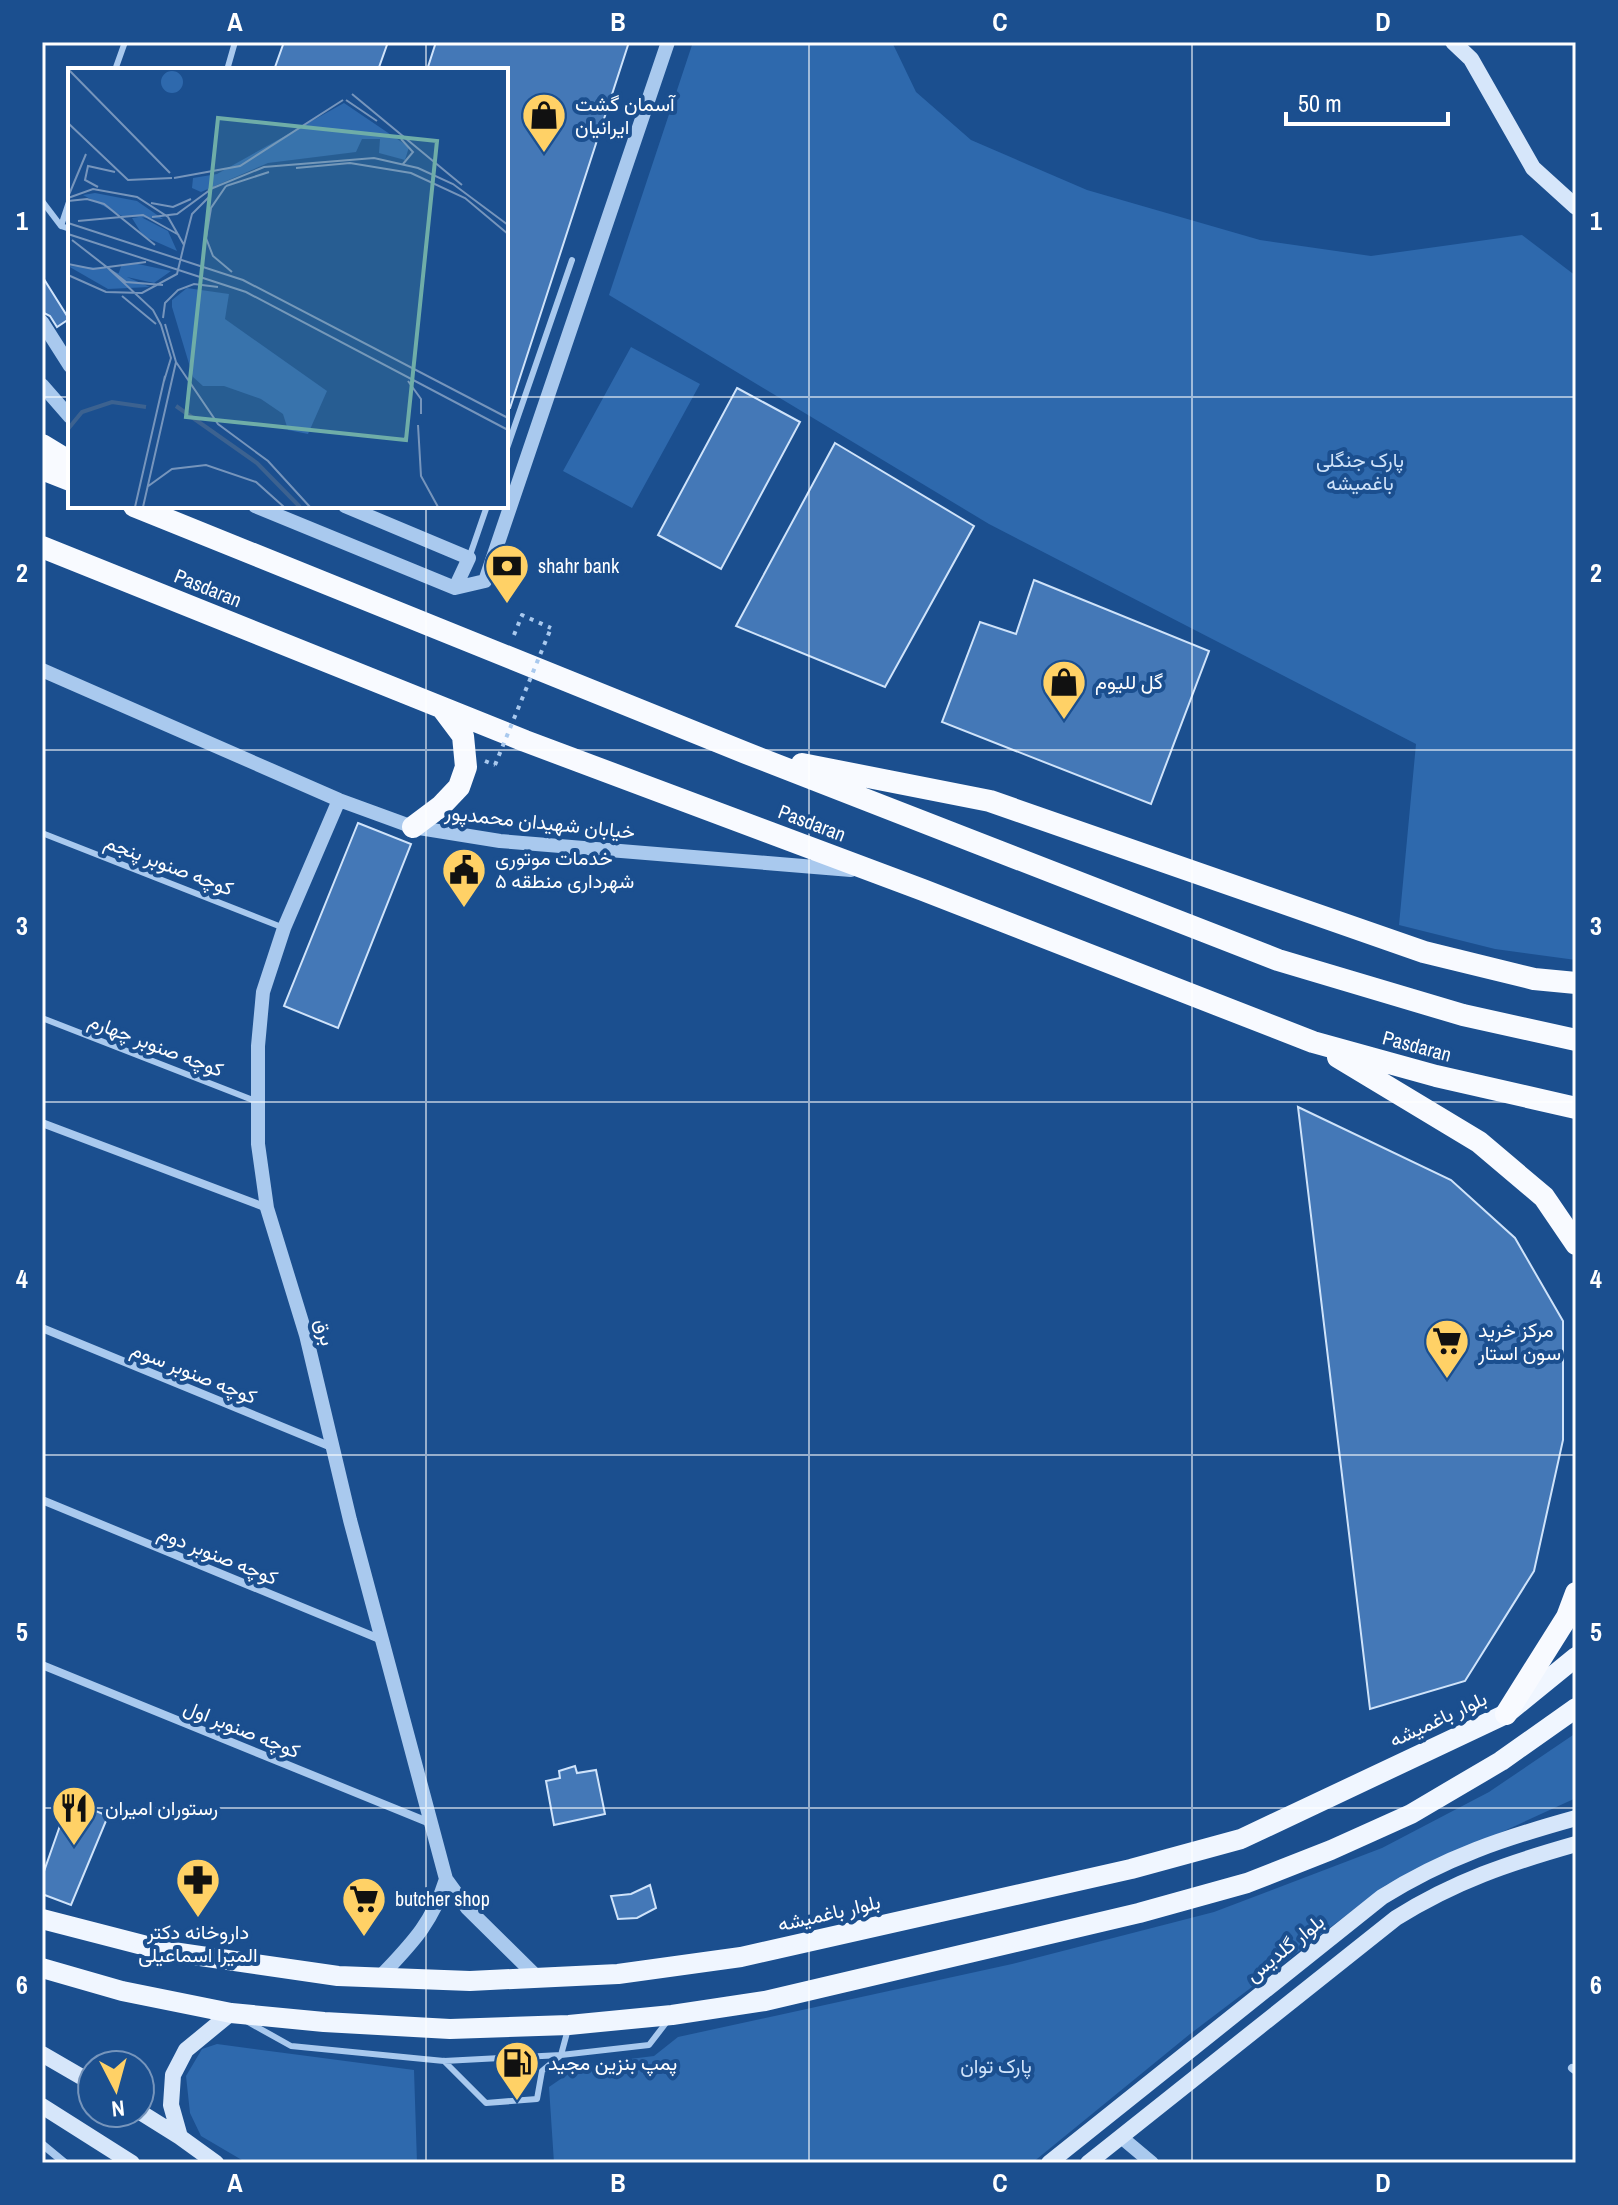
<svg xmlns="http://www.w3.org/2000/svg" width="1618" height="2205" font-family="'Archivo Narrow',Vazirmatn,sans-serif">
  <style>
    .green { fill: #2e69ad }
    .building { fill: #4478b7; stroke: #cfe3fa; stroke-width: 2 }
    .lines { fill: none; stroke-linecap: round; stroke-linejoin: round }
    .path { stroke: #a9c9ee; stroke-width: 4; stroke-dasharray: 4 6; stroke-linecap: butt }
    .service { stroke: #a9c9ee; stroke-width: 6 }
    .minor { stroke: #a9c9ee; stroke-width: 8 }
    .tertiary { stroke: #a9c9ee; stroke-width: 14 }
    .secondary { stroke: #d6e6fa; stroke-width: 16 }
    .primary { stroke: #f0f6ff; stroke-width: 20 }
    .trunk { stroke: #f8faff; stroke-width: 22 }
    .path-bridge { stroke: #a9c9ee; stroke-width: 4; stroke-dasharray: 4 6; stroke-linecap: butt }
    .grid { fill: none; stroke: #fff; stroke-width: 2; stroke-opacity: 0.55 }
    .labels { text-anchor: middle; stroke-width: 8; stroke-linejoin: round; paint-order: stroke }
    .poi-label { font-size: 20px; fill: #fff; stroke: #1b4f8f; text-anchor: start }
    .park-label { font-size: 20px; fill: #cfe3fa; stroke: #1b4f8f }
    .street-label { font-size: 20px; fill: #fff; stroke: #1b4f8f }
    .inset-river { fill: none; stroke: #3c6290; stroke-width: 4 }
    .inset-road { fill: none; stroke: #7695bc; stroke-width: 2 }
    .view { fill: #6fada8; fill-opacity: 0.15; stroke: #6fada8; stroke-width: 4 }
    .inset-edge { fill: none; stroke: #fff; stroke-width: 4 }
    .neatline { fill: none; stroke: #fff; stroke-width: 3 }
    .grid-label { font-size: 26px; text-anchor: middle; font-weight: bold; fill: #fff }
  </style>
  <rect width="100%" height="100%" fill="#1b4f8f"/>
  <path class="green" d="M693,42H892L916,92L971,140L1087,190L1260,240L1371,256L1522,235L1576,276V960L1495,949L1399,925L1416,744L989,524L609,295Z
    M631,347L700,384L632,508L563,471Z
    M1576,1733V1798L1386,1885L1190,2034L1032,2163H554L549,2087L581,2065L654,2056L678,2037L1012,1964L1214,1912L1382,1848L1489,1792Z
    M217,2044L414,2070L417,2163H247L201,2136L190,2113L186,2076L202,2049Z"/>
  <path class="building" d="M284,42H388L378,70H274Z
    M436,42H629L510,408H506V70H427Z
    M42,276L69,319L57,327L50,316L42,312Z
    M737,388L800,422L721,569L658,535Z
    M835,443L974,526L885,687L736,626Z
    M1034,580L1209,651L1151,804L942,722L980,622L1016,634Z
    M358,823L411,844L338,1028L284,1006Z
    M1298,1107L1451,1180L1515,1238L1563,1321V1440L1534,1571L1465,1681L1370,1709Z
    M575,1766L577,1773L596,1770L605,1814L554,1825L546,1781L560,1778L559,1771Z
    M69,1800L108,1816L71,1905L42,1894V1877Z
    M650,1885L656,1908L637,1918L618,1919L611,1896L631,1894Z"/>
  <g class="lines">
    <path class="path" d="M514,635L522,615L551,628
      M485,761L495,765"/>
    <path class="service" d="M115,70L125,42
      M227,70L235,42
      M70,199L61,226L70,229
      M42,201L61,226
      M506,451L572,260
      M469,558L487,506
      M42,833L284,928
      M42,1018L258,1102
      M248,2022L291,2046L444,2061L561,2055L649,2045L669,2019
      M444,2061L486,2103L537,2099L542,2071L561,2055L568,2029"/>
    <path class="minor" d="M42,1123L267,1208
      M42,1328L334,1448
      M42,1500L382,1640
      M42,1665L430,1823
      M1572,2068L1576,2071
      M42,2144L65,2163"/>
    <path class="tertiary" d="M42,322L70,366
      M42,385L70,417
      M255,506L455,588L485,581L668,42
      M345,506L469,558L455,588
      M42,670L339,800L413,827L500,841L851,870
      M339,800L284,928L263,992L258,1046V1144L267,1208L306,1335L350,1520L446,1879L467,1908L537,1977
      M380,1977C411,1944 432,1924 446,1879
      M1121,2137L1152,2163"/>
    <path class="secondary" d="M1453,42L1471,59L1533,168L1576,207
      M42,2054L92,2083
      M42,2106L132,2163
      M140,2112L180,2137
      M216,2163L180,2137L171,2105L173,2075L186,2050L231,2013
      M1049,2163L1382,1897C1446,1857 1504,1838 1576,1818
      M1088,2163L1396,1918C1455,1881 1509,1863 1576,1844"/>
    <path class="primary" d="M42,1919L166,1951L338,1976L470,1981L618,1974L741,1957L1131,1869L1241,1839L1506,1714L1576,1657
      M42,1968L122,1991L231,2013L324,2022L450,2029L569,2025L672,2015L765,2001L1139,1913L1247,1883L1331,1850L1411,1814L1501,1761L1576,1708"/>
    <path class="trunk" d="M42,445L70,462
      M42,469L70,480
      M134,506L746,753L1278,960L1463,1015L1576,1040
      M42,547L525,741L923,890L1313,1042L1436,1076L1576,1108
      M802,764L990,801L1424,952L1534,979L1576,983
      M413,827L441,806L459,787L466,767L463,736L442,708
      M1338,1057L1479,1142L1544,1197L1576,1244
      M1506,1714L1567,1617L1576,1593"/>
    <path class="path-bridge" d="M495,765L551,628"/>
  </g>
  <path class="grid" d="M426,42V70M809,42V2163M1192,42V2163M42,397H70M506,397H1576M426,506V2163M42,750H1576M42,1102H1576M42,1455H1576M42,1808H1576"/>
  <defs>
    <g id="shop-pin" transform="scale(2.3)"><path d="M0 17L-7.5 6A9.5 9.5 0 1 1 7.5 6Z" fill="#ffd166" stroke="#1b4f8f"/><path d="M-5-2.5h2.3a2.7 3.5 0 0 1 5.4 0H5L5.5 6h-11ZM-1.5-2.5h3a1.5 2.3 0 0 0-3 0Z" fill="#111"/></g>
    <g id="bank-pin" transform="scale(2.3)"><path d="M0 17L-7.5 6A9.5 9.5 0 1 1 7.5 6Z" fill="#ffd166" stroke="#1b4f8f"/><path d="M-6-4H6V4H-6ZM0-2.3a2.3 2.3 0 1 0 0 4.6a2.3 2.3 0 1 0 0-4.6Z" fill="#111"/></g>
    <g id="civic-pin" transform="scale(2.3)"><path d="M0 17L-7.5 6A9.5 9.5 0 1 1 7.5 6Z" fill="#ffd166" stroke="#1b4f8f"/><path d="M-.6-6.5H3V-4.5H.6V-3L4-1V1h2V6H-6V1h2V-1L-.6-3ZM-1.2 2.5V6h2.4V2.5Z" fill="#111"/></g>
    <g id="supermarket-pin" transform="scale(2.3)"><path d="M0 17L-7.5 6A9.5 9.5 0 1 1 7.5 6Z" fill="#ffd166" stroke="#1b4f8f"/><path d="M-6-5.5h2.5l.6 2H6L4.5 2H-2.5L-4.4-4H-6ZM-1.5 3.2a1.3 1.3 0 1 0 .1 0ZM3 3.2a1.3 1.3 0 1 0 .1 0Z" fill="#111"/></g>
    <g id="restaurant-pin" transform="scale(2.3)"><path d="M0 17L-7.5 6A9.5 9.5 0 1 1 7.5 6Z" fill="#ffd166" stroke="#1b4f8f"/><path d="M-5-6h1v4h1v-4h1v4h1v-4h1v5L-1.5 .5V6h-2V.5L-5-1ZM5-6V6H3V1.5H1.5Q1.5-4 5-6Z" fill="#111"/></g>
    <g id="pharmacy-pin" transform="scale(2.3)"><path d="M0 17L-7.5 6A9.5 9.5 0 1 1 7.5 6Z" fill="#ffd166" stroke="#1b4f8f"/><path d="M-2-6h4v4h4v4h-4v4h-4v-4h-4v-4h4Z" fill="#111"/></g>
    <g id="fuel-pin" transform="scale(2.3)"><path d="M0 17L-7.5 6A9.5 9.5 0 1 1 7.5 6Z" fill="#ffd166" stroke="#1b4f8f"/><path d="M-5.5-6h7V0h2V4h1.3V-2.5L3-4.5l.8-.8L6-3V5H2.5V1h-1V6h-7ZM-4.2-4.7v3.2H.2V-4.7Z" fill="#111"/></g>
  </defs>
  <g fill-rule="evenodd">
    <use href="#shop-pin" x="544" y="115"/>
    <use href="#bank-pin" x="507" y="566"/>
    <use href="#shop-pin" x="1064" y="682"/>
    <use href="#civic-pin" x="464" y="870"/>
    <use href="#supermarket-pin" x="1447" y="1341"/>
    <use href="#restaurant-pin" x="74" y="1808"/>
    <use href="#pharmacy-pin" x="198" y="1880"/>
    <use href="#supermarket-pin" x="364" y="1899"/>
    <use href="#fuel-pin" x="517" y="2063"/>
  </g>
  <g class="labels">
    <g class="poi-label">
      <text x="575" y="111">آسمان گشت<tspan x="575" dy="23">ایرانیان</tspan></text>
      <text x="538" y="573">shahr bank</text>
      <text x="1095" y="689">گل للیوم</text>
      <text x="495" y="865">خدمات موتوری<tspan x="495" dy="23">شهرداری منطقه ۵</tspan></text>
      <text x="1478" y="1337">مرکز خرید<tspan x="1478" dy="23">سون استار</tspan></text>
      <text x="105" y="1815">رستوران امیران</text>
      <text x="395" y="1906">butcher shop</text>
      <text x="198" y="1939" text-anchor="middle">داروخانه دکتر<tspan x="198" dy="23">المیرا اسماعیلی</tspan></text>
      <text x="548" y="2070">پمپ بنزین مجید</text>
    </g>
    <g class="park-label">
      <text x="1360" y="467">پارک جنگلی<tspan x="1360" dy="23">باغمیشه</tspan></text>
      <text x="996" y="2073">پارک توان</text>
    </g>
    <g class="street-label">
      <text transform="translate(208 588) rotate(22)" y="7">Pasdaran</text>
      <text transform="translate(540 822) rotate(6)" y="7">خیابان شهیدان محمدپور</text>
      <text transform="translate(812 823) rotate(21)" y="7">Pasdaran</text>
      <text transform="translate(169 865) rotate(21)" y="7">کوچه صنوبر پنجم</text>
      <text transform="translate(156 1045) rotate(21)" y="7">کوچه صنوبر چهارم</text>
      <text transform="translate(1417 1046) rotate(15)" y="7">Pasdaran</text>
      <text transform="translate(325 1332) rotate(74)" y="7">برق</text>
      <text transform="translate(194 1373) rotate(22)" y="7">کوچه صنوبر سوم</text>
      <text transform="translate(218 1555) rotate(22)" y="7">کوچه صنوبر دوم</text>
      <text transform="translate(1438 1719) rotate(-25)" y="7">بلوار باغمیشه</text>
      <text transform="translate(242 1729) rotate(22)" y="7">کوچه صنوبر اول</text>
      <text transform="translate(829 1913) rotate(-13)" y="7">بلوار باغمیشه</text>
      <text transform="translate(1285 1948) rotate(-39)" y="7">بلوار گلدیس</text>
    </g>
  </g>
  <g transform="translate(68 68)">
    <rect width="440" height="440" fill="#1b4f8f"/>
    <path d="M93 14a11 11 0 1 1 22 0a11 11 0 1 1-22 0ZM276,35L341,79L337,92L311,85L312,71H294L288,84L200,95L133,124L124,120L125,110L149,106ZM27,125L69,133L95,151L54,148L15,127ZM73,149L100,163L109,183L75,168L64,150ZM54,196H70L103,203L86,215L50,207ZM0,198L38,200L82,219L40,221ZM119,220L161,226L157,251L259,323L240,366L220,362L215,346L193,331L156,318H135L125,309L104,239V232Z" fill="#2e69ad"/>
    <path class="inset-river" d="M108,338L189,395L232,439M0,361L14,344L44,334L78,339"/>
    <path class="inset-road" d="M0,1L102,105M284,26L394,117M278,32L309,53M0,55L60,112L104,110M333,71L345,84L335,96M228,100L282,95L343,105L397,130L440,166M106,110L172,98L275,32M158,118L201,104M158,118L143,140L138,170L145,188L164,204M30,119L17,112L20,98L47,104M140,122L196,99L306,90L350,100L385,116L440,157M0,129L18,86M0,130L25,121L69,129L100,149L116,177L109,206L74,225L38,224L0,207M0,133L19,131L36,136L87,177M83,135L105,139L123,131M84,149L109,146L146,119M10,153L75,147L111,167M0,155L175,212L440,350M0,166L178,224L440,362M4,172L58,214L95,217M116,177L124,146L142,128M0,196L25,201L78,194M41,201L85,242L93,257L103,290L96,313M54,228L88,256M95,250L97,235L110,222L126,216L150,219M108,294L150,356L200,393L242,439M340,313L353,331V346M350,357L353,408L370,439M79,419L104,401L138,397L188,414L216,439M67,439L97,308M75,439L108,294L97,256M100,439H132"/>
    <path class="view" d="M150,50L369,73L338,372L118,349Z"/>
    <rect width="440" height="440" class="inset-edge"/>
  </g>
  <rect width="1618" height="2205" fill="none" stroke="#1b4f8f" stroke-width="88"/>
  <g transform="translate(116 2089) rotate(174)"><circle r="38" fill="#1b4f8f" stroke="#7695bc" stroke-width="2"/>
  <path d="M0-6L14 30L0 20L-14 30Z" fill="#ffd166"/>
  <text y="-12" font-size="22" font-weight="bold" text-anchor="middle" fill="#ffffff">N</text>
  </g>
  <path d="M1286 112v12h162v-12" fill="none" stroke="#ffffff" stroke-width="4"/>
  <text x="1298" y="112" font-size="24" fill="#ffffff" stroke="#1b4f8f" stroke-width="6" paint-order="stroke">50 m</text>
  <rect x="44" y="44" width="1530" height="2117" class="neatline"/>
  <g class="grid-label">
    <text x="235" y="31">A</text>
    <text x="618" y="31">B</text>
    <text x="1000" y="31">C</text>
    <text x="1383" y="31">D</text>
    <text x="22" y="230">1</text>
    <text x="1596" y="230">1</text>
    <text x="22" y="582">2</text>
    <text x="1596" y="582">2</text>
    <text x="22" y="935">3</text>
    <text x="1596" y="935">3</text>
    <text x="22" y="1288">4</text>
    <text x="1596" y="1288">4</text>
    <text x="22" y="1641">5</text>
    <text x="1596" y="1641">5</text>
    <text x="22" y="1994">6</text>
    <text x="1596" y="1994">6</text>
    <text x="235" y="2192">A</text>
    <text x="618" y="2192">B</text>
    <text x="1000" y="2192">C</text>
    <text x="1383" y="2192">D</text>
  </g>
</svg>
